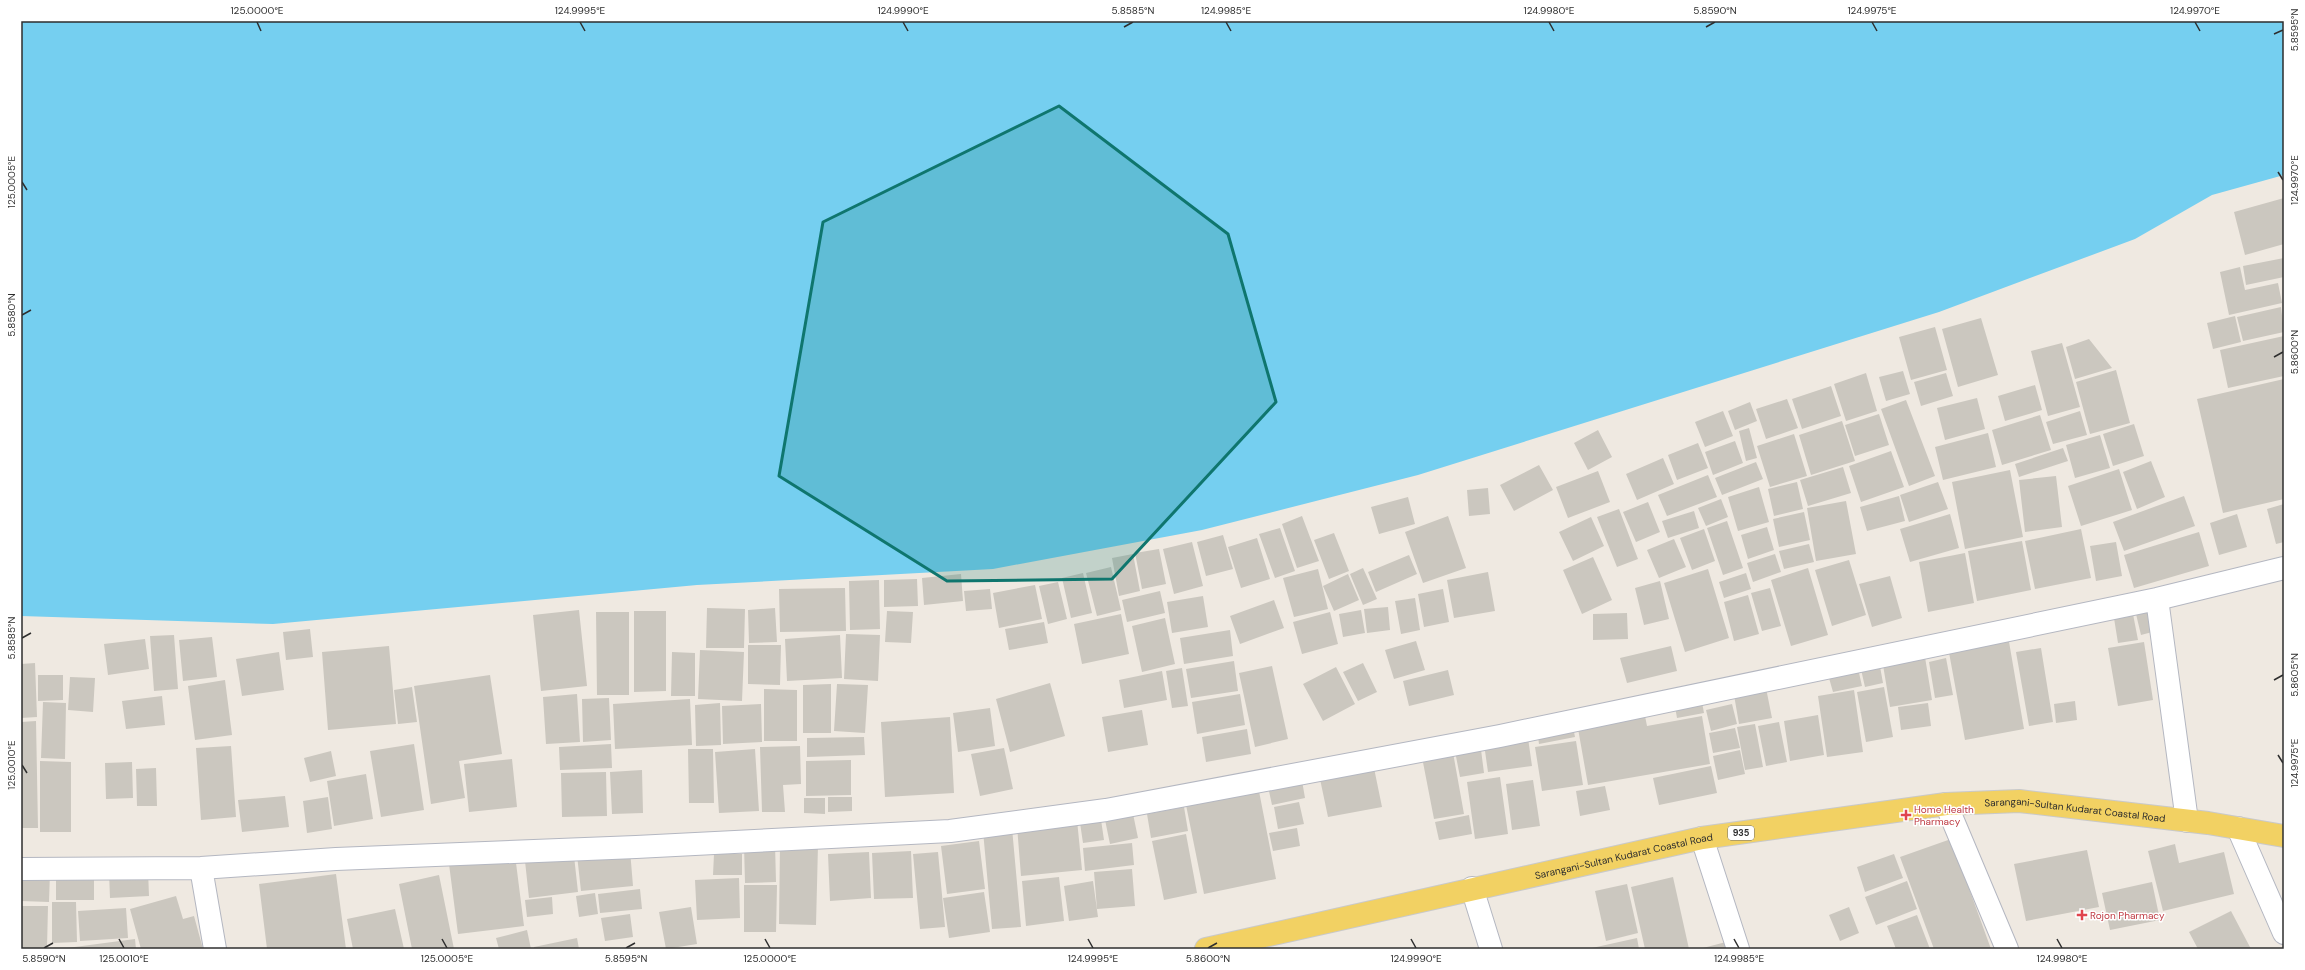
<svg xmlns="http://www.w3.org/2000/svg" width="2305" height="970" font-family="'DM Sans',sans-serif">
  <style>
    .water { fill: #75cff0 }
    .building { fill: #cbc7bf }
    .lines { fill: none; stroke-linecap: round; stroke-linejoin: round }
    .street-casing { stroke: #b4b7c1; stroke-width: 24 }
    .primary-casing { stroke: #c9c9c9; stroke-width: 24 }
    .street { stroke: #fff; stroke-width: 22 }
    .primary { stroke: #f2d163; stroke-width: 22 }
    .marked { fill: #0f766e; fill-opacity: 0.2; stroke: #0f766e; stroke-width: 3; stroke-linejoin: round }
    .ticks { fill: none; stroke: #2e2e2e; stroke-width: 1.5 }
    .health-dot { fill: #e0444e; stroke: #fff; stroke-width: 1.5 }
    .labels { text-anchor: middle; stroke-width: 3; stroke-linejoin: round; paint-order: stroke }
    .shield { fill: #fff; stroke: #6d6d6d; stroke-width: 1 }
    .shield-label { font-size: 9px; font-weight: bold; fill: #2e2e2e }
    .health-label { font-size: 10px; fill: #be3a42; stroke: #fff; text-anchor: start }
    .street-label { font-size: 10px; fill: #2e2e2e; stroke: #fff }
    .neatline { fill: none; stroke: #2e2e2e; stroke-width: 1.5 }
    .ticks-label { font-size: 10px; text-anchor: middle; fill: #2e2e2e }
  </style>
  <rect width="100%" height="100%" fill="#efe9e1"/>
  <path class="water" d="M21,21H2284V175L2212,195L2135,239L1939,312L1418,475L1202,530L993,569L697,585L273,624L21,616Z"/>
  <path class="building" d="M2284,198V244L2245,255L2234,212Z
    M2284,258V277L2246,285L2243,266Z
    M2240,267L2245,290L2278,283L2282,303L2229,315L2220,272Z
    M2281,307L2284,332L2243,341L2237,317Z
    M2235,316L2241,342L2213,349L2207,323Z
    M1981,318L1998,375L1958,387L1942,329Z
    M1935,327L1947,370L1911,380L1899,337Z
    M2284,336V376L2228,388L2220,350Z
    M2089,339L2112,368L2075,379L2066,347Z
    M2062,343L2080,407L2048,416L2031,351Z
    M2116,370L2130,423L2090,434L2076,382Z
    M1903,371L1910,394L1886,401L1879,377Z
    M1866,373L1877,411L1846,421L1834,384Z
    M1946,373L1953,396L1921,406L1914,382Z
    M2284,379V499L2223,513L2197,399Z
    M2035,385L2042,410L2005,421L1998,396Z
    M1831,386L1841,416L1802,429L1792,399Z
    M1977,398L1985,429L1945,440L1937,408Z
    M1787,399L1798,428L1766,439L1756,409Z
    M1906,400L1935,476L1909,486L1881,409Z
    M1750,402L1757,421L1735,430L1728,411Z
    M1723,411L1733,436L1705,447L1695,422Z
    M2080,411L2087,435L2053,444L2046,422Z
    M1879,414L1889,445L1855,456L1845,425Z
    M2040,415L2051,450L2002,465L1992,430Z
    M1842,421L1855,461L1811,475L1799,435Z
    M2134,424L2144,456L2113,466L2103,434Z
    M1749,428L1757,458L1746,461L1739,431Z
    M1598,430L1612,457L1588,470L1574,443Z
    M1988,433L1996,467L1943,480L1935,447Z
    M1794,434L1807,476L1770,487L1757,446Z
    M2100,435L2110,468L2075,478L2066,445Z
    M1735,441L1743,463L1713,475L1705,452Z
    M1698,443L1708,468L1677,480L1668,455Z
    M2063,448L2068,461L2019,477L2015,464Z
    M1891,451L1904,487L1861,502L1849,466Z
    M1663,458L1674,484L1637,500L1626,474Z
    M2151,461L2165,497L2137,509L2123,472Z
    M1756,462L1763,479L1722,495L1715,478Z
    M1539,465L1553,490L1514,511L1500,485Z
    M1843,467L1851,493L1808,506L1800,480Z
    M2119,469L2132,510L2081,526L2068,486Z
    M2010,470L2023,537L1965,549L1952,482Z
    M1598,471L1610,502L1568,518L1556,487Z
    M1708,475L1717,497L1667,516L1658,495Z
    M2056,476L2062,527L2025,532L2019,480Z
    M1797,482L1803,509L1774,516L1768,489Z
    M1938,482L1948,509L1909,522L1900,495Z
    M1759,487L1769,522L1738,531L1728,497Z
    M1488,488L1490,514L1469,516L1467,490Z
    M1899,496L1905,521L1867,531L1860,507Z
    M2184,496L2195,526L2124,551L2113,522Z
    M1408,497L1415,524L1379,534L1371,507Z
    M1721,499L1728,517L1706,526L1698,508Z
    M1846,501L1856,554L1816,561L1807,508Z
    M1648,502L1660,532L1636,542L1623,512Z
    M2284,504V542L2276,544L2267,509Z
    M1619,509L1638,559L1617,567L1597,517Z
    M1694,511L1699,528L1668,538L1662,521Z
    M1804,512L1810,540L1779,547L1773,519Z
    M1950,514L1959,548L1910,562L1900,529Z
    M2237,514L2247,547L2219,555L2210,523Z
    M1302,516L1319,561L1297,568L1282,524Z
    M1448,516L1466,568L1423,583L1405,532Z
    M1591,517L1604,546L1573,561L1559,532Z
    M1727,521L1743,568L1723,575L1707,528Z
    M1767,527L1774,550L1748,559L1741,535Z
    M1280,528L1295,571L1275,578L1259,534Z
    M1704,529L1715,561L1692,570L1680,538Z
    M2081,529L2091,578L2035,589L2025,541Z
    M2199,532L2209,566L2134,588L2124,555Z
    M1334,533L1349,571L1329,579L1314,540Z
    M1223,535L1233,569L1206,576L1197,542Z
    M1257,538L1270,579L1241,588L1228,547Z
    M1674,539L1686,567L1659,578L1647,550Z
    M2022,541L2031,590L1977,601L1968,551Z
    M1192,542L1203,586L1174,594L1163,549Z
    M2116,542L2122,576L2096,581L2090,546Z
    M1809,544L1814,562L1784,569L1779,551Z
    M1159,549L1166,584L1142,589L1135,553Z
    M1965,553L1974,603L1928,612L1919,562Z
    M1133,554L1140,591L1119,596L1112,558Z
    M1775,554L1781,572L1753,582L1747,563Z
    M1409,555L1417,574L1376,592L1368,572Z
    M1593,557L1612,600L1582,614L1563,570Z
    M1849,560L1866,615L1832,626L1815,570Z
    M1111,567L1121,610L1097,616L1086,573Z
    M1363,568L1377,599L1363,605L1350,574Z
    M1808,568L1828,635L1791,646L1771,580Z
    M1318,569L1328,609L1294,617L1283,578Z
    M1708,569L1729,638L1685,652L1664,583Z
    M1488,572L1495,611L1454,618L1447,580Z
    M1083,573L1092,613L1071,618L1062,578Z
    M1746,573L1751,589L1724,598L1719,582Z
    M961,574L963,601L924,605L922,578Z
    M1348,574L1359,600L1334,611L1323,586Z
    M1890,576L1902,618L1872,627L1859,584Z
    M917,579L918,606L884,607V580Z
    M879,580L880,629L850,630L849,581Z
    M1660,581L1669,619L1644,625L1635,588Z
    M1058,582L1067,619L1048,624L1039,586Z
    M1035,585L1042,619L999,628L993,593Z
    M845,588L846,631L780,632L779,589Z
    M1770,588L1781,626L1762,631L1751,593Z
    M990,589L992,609L966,611L964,591Z
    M1443,589L1449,622L1424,627L1418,594Z
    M1160,591L1165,613L1127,622L1122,600Z
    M1748,595L1759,634L1734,641L1724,602Z
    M1203,596L1208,627L1172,633L1167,602Z
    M1415,598L1420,630L1401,634L1395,601Z
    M1274,600L1284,628L1240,644L1230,616Z
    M1388,607L1390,630L1367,633L1364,609Z
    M707,608L745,609L744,648H706Z
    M775,608L777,642L749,643L748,610Z
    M2132,609L2138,640L2118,643L2113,612Z
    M579,610L587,686L541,691L533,615Z
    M1361,610L1365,633L1343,637L1339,614Z
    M2150,610L2156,631L2141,635L2136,614Z
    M634,611H666V691L634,692Z
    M887,611L913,612L911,643L885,642Z
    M596,612H629V695H597Z
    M1330,612L1338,644L1302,654L1293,622Z
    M1627,613L1628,639L1593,640V614Z
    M1121,614L1129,654L1082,664L1074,624Z
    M1165,618L1175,664L1142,672L1132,626Z
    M1044,622L1048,643L1009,650L1005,629Z
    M310,629L313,657L286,660L283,632Z
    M1230,630L1233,656L1184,664L1180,638Z
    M846,634L880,635L878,681L844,679Z
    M174,635L178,689L154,691L150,636Z
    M840,635L842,678L787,681L785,639Z
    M2008,636L2024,729L1965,740L1948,647Z
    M212,637L217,677L183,681L179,640Z
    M145,639L149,669L108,675L104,644Z
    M1416,641L1425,670L1394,679L1385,650Z
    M2144,642L2153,700L2118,706L2108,648Z
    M748,645H781L780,685L748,684Z
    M389,646L396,724L328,730L322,652Z
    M1671,646L1677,671L1627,683L1620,658Z
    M2041,648L2053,722L2029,726L2016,652Z
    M700,650L744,652L742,701L698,699Z
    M1924,651L1932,700L1890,707L1882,659Z
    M279,652L284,690L242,696L236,659Z
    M672,652L695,653V696H671Z
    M1946,658L1953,695L1935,698L1929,662Z
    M1234,661L1238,691L1191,698L1186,669Z
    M1879,661L1883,683L1865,687L1860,665Z
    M35,663L37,717L21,718V664Z
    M1363,663L1377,692L1358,701L1343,672Z
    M1857,664L1862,686L1833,692L1827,671Z
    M1272,666L1288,739L1255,747L1239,673Z
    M1336,667L1355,704L1323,721L1303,684Z
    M1182,668L1188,706L1172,708L1166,671Z
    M1448,670L1454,695L1409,706L1403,681Z
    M1162,671L1167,700L1124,708L1119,680Z
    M38,675H63V700L38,701Z
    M490,675L502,754L459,761L465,798L431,804L414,686Z
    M70,677L95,678L93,712L68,710Z
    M225,680L232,735L195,740L188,686Z
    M1050,683L1065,736L1010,752L996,699Z
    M831,684V733H803V685Z
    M837,684L868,685L865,733L834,731Z
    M412,687L417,722L398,724L394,690Z
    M1884,687L1893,737L1866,742L1857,692Z
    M1766,688L1772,718L1739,724L1734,695Z
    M764,689L797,690V741H764Z
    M1854,690L1863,752L1827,757L1818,696Z
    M577,694L580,742L546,744L543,697Z
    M1240,694L1245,725L1197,734L1192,702Z
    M162,696L165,725L126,729L122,701Z
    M1701,697L1704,713L1677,718L1674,701Z
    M609,698L611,740L583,742L582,699Z
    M690,699L692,745L615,749L613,704Z
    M2075,701L2077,720L2056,723L2054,704Z
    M43,702L66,703L65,759L41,758Z
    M720,703L721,745L696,746L695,705Z
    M1928,703L1931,726L1901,730L1898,707Z
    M761,704L762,742L723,744L722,706Z
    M1732,704L1737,724L1711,731L1706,710Z
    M990,708L995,746L958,752L953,713Z
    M1142,710L1148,745L1108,752L1102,717Z
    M1644,711L1647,726L1702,716L1710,764L1588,785L1577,723Z
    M1818,715L1824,755L1790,761L1784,721Z
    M950,717L954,793L885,797L881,722Z
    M36,721L38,828H21V722Z
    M1572,722L1575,737L1539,744L1537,729Z
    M1779,722L1787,762L1766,766L1758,726Z
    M1755,724L1763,767L1745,770L1737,727Z
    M1735,728L1740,748L1713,753L1709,733Z
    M1247,729L1251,754L1206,762L1202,737Z
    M864,737L865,755L807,757V738Z
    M1528,738L1532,766L1488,772L1484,744Z
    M1576,741L1583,785L1542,791L1535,747Z
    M1480,742L1484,773L1460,777L1454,746Z
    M414,744L424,810L381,817L370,751Z
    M611,744L612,768L560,770L559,747Z
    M231,746L236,817L201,820L196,748Z
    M800,746L801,784L783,785L785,812H762L760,747Z
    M1452,747L1464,814L1434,819L1421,752Z
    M1004,748L1013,789L980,796L971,754Z
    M688,749H713L714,803H689Z
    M755,749L759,811L719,813L715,752Z
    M1740,750L1745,774L1718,780L1713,756Z
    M331,751L336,776L310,782L304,758Z
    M512,759L517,807L469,812L464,764Z
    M851,760V795L806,796V761Z
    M40,761L71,762V832H40Z
    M132,762L133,798L106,799L105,763Z
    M1711,766L1717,793L1659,805L1653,778Z
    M156,768L157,806H137L136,769Z
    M1374,768L1382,807L1328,817L1320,779Z
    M642,770L643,813L612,814L610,772Z
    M606,772L607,816L562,817L561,773Z
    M366,774L373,819L334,826L327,781Z
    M1301,775L1305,798L1272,805L1267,782Z
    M1500,777L1508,834L1475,839L1467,782Z
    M1533,780L1540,826L1512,830L1506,784Z
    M1258,786L1276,879L1204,894L1185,800Z
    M1605,786L1610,810L1580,816L1576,791Z
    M285,796L289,827L242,832L238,800Z
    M328,797L332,829L307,833L303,801Z
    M828,797H852V811L828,812Z
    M804,798H825V814L804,813Z
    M1299,802L1304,824L1278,829L1274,807Z
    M1184,807L1188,831L1151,838L1147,814Z
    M1132,809L1138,838L1110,844L1104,815Z
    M1100,813L1104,840L1083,843L1079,816Z
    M1469,815L1472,834L1439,840L1435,822Z
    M1077,820L1082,870L1021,876L1017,826Z
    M1012,828L1021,927L992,929L983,831Z
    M1297,828L1300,846L1273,851L1269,833Z
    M1186,834L1197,893L1164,900L1152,841Z
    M1951,839L1991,949H1934L1900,857Z
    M979,841L985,889L947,894L941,846Z
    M1132,843L1134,865L1085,871L1083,848Z
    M775,844L776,882L745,883L744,845Z
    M2175,844L2179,863L2224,852L2234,894L2163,911L2148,851Z
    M780,845H818L816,925L779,924Z
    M630,850L633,886L581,891L577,855Z
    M2087,850L2099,907L2026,921L2014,864Z
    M911,851L913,898L874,899L872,853Z
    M869,852L871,898L830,901L828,854Z
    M938,852L945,927L920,929L913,854Z
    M714,854H742V875H713Z
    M1894,854L1903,878L1865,892L1857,867Z
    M515,855L524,926L458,934L449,864Z
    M574,856L578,892L529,898L525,861Z
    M1132,869L1135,906L1097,909L1094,872Z
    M148,870L149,896L110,898L109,872Z
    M21,871L50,872L49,902L21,901Z
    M94,873V900H56V874Z
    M336,874L346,949H267L259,884Z
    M439,875L454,949H412L399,884Z
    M1059,877L1064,921L1026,926L1022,881Z
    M1673,877L1689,949H1645L1631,887Z
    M739,878L740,918L697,920L695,880Z
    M1093,881L1098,917L1069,921L1064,886Z
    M1907,881L1917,909L1876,925L1865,897Z
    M2152,882L2160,920L2110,930L2102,893Z
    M1627,884L1638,933L1606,941L1595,891Z
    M744,885H777L776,932H744Z
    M640,889L642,909L600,913L598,894Z
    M984,892L990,932L949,938L943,898Z
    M595,893L598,914L579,917L576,896Z
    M176,896L183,919L194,916L203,949H141L130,909Z
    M552,897L553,914L527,917L525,900Z
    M52,902H76L77,942L52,943Z
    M21,906H48L47,948H21Z
    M691,907L697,944L666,949L659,912Z
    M1849,907L1859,933L1840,941L1829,915Z
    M126,908L128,938L80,941L78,911Z
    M395,909L404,949H353L347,919Z
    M2231,911L2251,949H2198L2189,932Z
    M630,914L633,937L605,941L601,918Z
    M1917,915L1930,949H1896L1887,926Z
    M527,930L531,949H499L496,938Z
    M577,938L579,949H534V947Z
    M1637,938L1639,949H1592V948Z
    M135,939L136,949H67V948Z
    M1726,942L1727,949H1703V948Z"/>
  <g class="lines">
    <g class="street-casing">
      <path id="street" d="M2157,599L2187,821
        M1946,804L2007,949
        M2238,828L2284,933
        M1702,838L1738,949
        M201,868L215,949
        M21,869L201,868L336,859L636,847L950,831L1106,810L1500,736L2157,599L2284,568
        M1472,888L1491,949"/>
    </g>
    <g class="primary-casing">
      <g id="primary">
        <path id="s1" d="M1206,949L1702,838L1946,804L2019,801L2208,823L2284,836"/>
      </g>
    </g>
    <use href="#street" class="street"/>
    <use href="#primary" class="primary"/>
  </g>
  <path class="marked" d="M1059,106L1228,234L1276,402L1112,579L947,581L779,476L823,222Z"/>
  <path class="ticks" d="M257,22L261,31M580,22L585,31M903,22L908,31M1226,22L1231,31M1549,22L1554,31M1872,22L1877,31M2195,22L2200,31M1124,27L1133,22M1706,27L1715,22M2274,34L2283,30M2278,172L2283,180M22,182L27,190M22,315L31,310M2274,357L2283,352M22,638L31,633M2274,680L2283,675M2278,755L2283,763M22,765L27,773M119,939L124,948M442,939L447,948M765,939L770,948M1088,939L1093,948M1411,939L1416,948M1734,939L1739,948M2057,939L2062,948M44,948L53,943M626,948L635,943M1208,948L1217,943"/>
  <g class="health-dot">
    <path d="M1904 809h4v4h4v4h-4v4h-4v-4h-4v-4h4z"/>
    <path d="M2080 909h4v4h4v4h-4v4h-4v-4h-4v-4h4z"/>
  </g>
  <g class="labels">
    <rect class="shield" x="1728" y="826" width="26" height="14" rx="3"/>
    <g class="shield-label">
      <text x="1741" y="836">935</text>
    </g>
    <g class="health-label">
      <text x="1914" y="813">Home Health<tspan x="1914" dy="12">Pharmacy</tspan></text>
      <text x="2090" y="919">Rojon Pharmacy</text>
    </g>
    <g class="street-label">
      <text dy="4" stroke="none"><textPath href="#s1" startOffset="884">Sarangani-Sultan Kudarat Coastal Road</textPath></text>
      <text dy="4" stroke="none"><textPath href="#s1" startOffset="428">Sarangani-Sultan Kudarat Coastal Road</textPath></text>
    </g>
  </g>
  <rect width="2305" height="970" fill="none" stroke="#ffffff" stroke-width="44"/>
  <rect x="22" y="22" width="2261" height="926" class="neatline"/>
  <g class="ticks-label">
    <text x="257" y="14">125.0000°E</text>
    <text x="580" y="14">124.9995°E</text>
    <text x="903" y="14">124.9990°E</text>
    <text x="1133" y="14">5.8585°N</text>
    <text x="1226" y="14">124.9985°E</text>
    <text x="1549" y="14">124.9980°E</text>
    <text x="1715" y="14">5.8590°N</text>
    <text x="1872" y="14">124.9975°E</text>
    <text x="2195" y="14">124.9970°E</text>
    <text transform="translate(2294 30) rotate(-90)" y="4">5.8595°N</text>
    <text transform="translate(2294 180) rotate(-90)" y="4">124.9970°E</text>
    <text transform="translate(11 182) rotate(-90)" y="4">125.0005°E</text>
    <text transform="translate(11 315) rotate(-90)" y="4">5.8580°N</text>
    <text transform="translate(2294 352) rotate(-90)" y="4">5.8600°N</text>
    <text transform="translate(11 638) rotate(-90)" y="4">5.8585°N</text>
    <text transform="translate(2294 675) rotate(-90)" y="4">5.8605°N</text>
    <text transform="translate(2294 763) rotate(-90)" y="4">124.9975°E</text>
    <text transform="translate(11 765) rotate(-90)" y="4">125.0010°E</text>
    <text x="44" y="962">5.8590°N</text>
    <text x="124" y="962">125.0010°E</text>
    <text x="447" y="962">125.0005°E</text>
    <text x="626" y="962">5.8595°N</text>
    <text x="770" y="962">125.0000°E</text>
    <text x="1093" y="962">124.9995°E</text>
    <text x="1208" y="962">5.8600°N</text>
    <text x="1416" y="962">124.9990°E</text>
    <text x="1739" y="962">124.9985°E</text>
    <text x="2062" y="962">124.9980°E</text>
  </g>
</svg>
